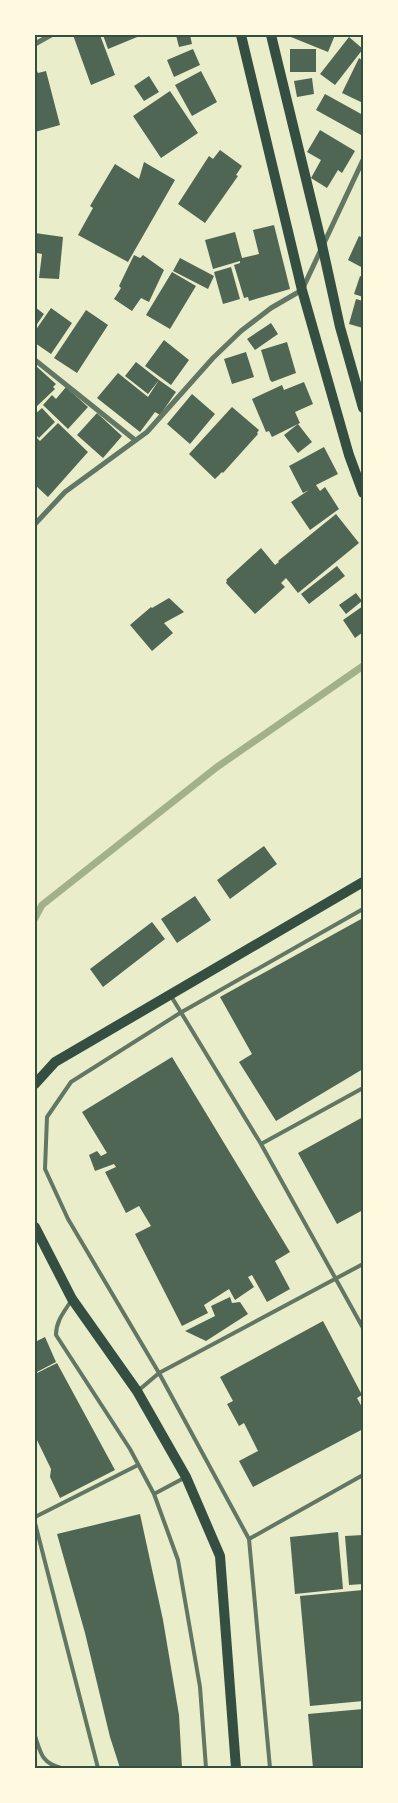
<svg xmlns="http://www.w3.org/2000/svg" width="398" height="1803" font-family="'Open Sans',sans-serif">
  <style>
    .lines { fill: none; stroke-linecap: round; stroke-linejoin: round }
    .stream { stroke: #a3b18a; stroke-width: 7 }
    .building { fill: #4f6655 }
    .service { stroke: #617663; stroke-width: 4 }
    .minor { stroke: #617663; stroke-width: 5 }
    .secondary { stroke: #344e41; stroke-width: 10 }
    .neatline { fill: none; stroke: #344e41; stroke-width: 2 }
  </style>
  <rect width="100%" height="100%" fill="#e9edc9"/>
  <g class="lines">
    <path class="stream" d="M35,918L42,905L217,767L363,666"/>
  </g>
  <path class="building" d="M73,35H100L115,75L91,85Z
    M103,35H142L108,49Z
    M176,35H190L192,44L179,47Z
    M286,35H335L328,52Z
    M349,37L363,49L335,85L320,74Z
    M193,49L200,65L174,77L167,60Z
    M290,49H316V72H290Z
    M359,58L363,61V103L342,93Z
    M35,67L38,73L46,71L60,125L35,132Z
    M201,71L217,102L192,116L175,85Z
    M149,76L159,92L144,101L134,86Z
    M312,78L314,94L297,97L294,81Z
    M170,91L198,133L161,158L133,116Z
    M325,94L363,115V131L361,135L316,110Z
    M320,130L355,151L342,173L338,170L327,188L311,178L321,160L307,152Z
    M220,150L242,166L236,175L238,176L205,223L178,204L209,156L213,159Z
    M144,162L175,180L128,262L78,235L93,208L90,206L115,164L139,179Z
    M274,225L290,289L249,301L248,297L244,298L234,265L240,263V261L213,269L205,240L235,232L242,258L259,254L253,230Z
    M35,233L63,237L59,279L39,278L42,254L37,253L35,257Z
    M359,236L363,238V268L348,260Z
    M134,255L140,258L143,255L164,270L149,302L141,298L132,311L114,299L121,288L119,286Z
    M180,258L214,276L208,289L173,271Z
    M231,267L240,299L223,304L214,272Z
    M172,272L196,286L170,329L146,315Z
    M360,276L363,277V297L354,294Z
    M356,299L363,301V328L349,324Z
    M35,307L44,314L35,327Z
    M51,308L72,323L51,354L35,343V331Z
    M86,310L108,325L77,373L54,358Z
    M271,323L278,334L255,350L247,339Z
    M164,340L189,360L171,385L145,366Z
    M287,342L296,373L272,382L270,380L261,350Z
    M246,352L254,377L232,384L224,359Z
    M136,362L159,380L148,394L125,376Z
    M36,366L56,384L53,387L55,389L35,408Z
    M118,373L148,397L159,380L176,392L160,415L155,412L140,432L97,398Z
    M304,382L313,404L295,412L300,423L298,424L312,442L298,453L284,435L298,424L272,437L269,431L266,432L252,399L282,385L284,390Z
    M66,387L88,407L68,429L43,405L52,395L56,399Z
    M192,394L215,414L190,444L167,424Z
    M232,407L259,430L257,433L258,434L223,473L222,472L215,479L189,454Z
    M42,408L55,422L39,438L35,434V414Z
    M97,413L122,436L103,458L77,435Z
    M58,423L88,452L48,497L35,485V436L40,441Z
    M324,447L338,474L316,485L320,491L325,487L339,509L310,530L291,502L309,490L303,493L289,466Z
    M336,514L359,543L298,593L286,578L281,583L285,587L255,614L226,583L227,581L226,580L261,548L275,565L279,562L278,561Z
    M337,566L345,576L309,604L301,594Z
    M356,593L362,601L346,614L339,605Z
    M169,598L184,612L164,623L173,633L152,651L130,625L151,607L152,608Z
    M363,606V632L355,638L343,620Z
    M264,846L277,864L230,899L217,880Z
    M195,896L211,920L177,943L161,919Z
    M363,918V1069L276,1121L239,1062L252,1054L220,997Z
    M152,922L165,939L103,987L90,969Z
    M172,1057L290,1252L275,1261L290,1289L267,1302L252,1275L248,1277L254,1287L235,1300L229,1289L204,1305L208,1313L182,1326L135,1234L151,1226L139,1206L126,1213L105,1172L116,1167L114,1164L95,1171L89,1155L97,1151L101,1156L107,1153L82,1112Z
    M363,1117V1210L337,1224L298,1153Z
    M230,1297L232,1303L240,1302L248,1314L206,1341L185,1331L215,1316L211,1306Z
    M323,1321L362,1395L357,1398L363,1409V1429L253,1487L239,1461L258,1451L244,1423L239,1426L227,1404L233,1401L220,1377Z
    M45,1337L56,1362L35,1373V1342Z
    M57,1363L115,1470L60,1498L50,1477L51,1469L35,1436V1374Z
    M140,1514L163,1620L179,1715L182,1768H120L110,1737L85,1633L57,1534Z
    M338,1532L343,1589L295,1594L290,1537Z
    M363,1535V1584L349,1585L345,1536Z
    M363,1590V1701L310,1706L300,1596Z
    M363,1709V1768H313L308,1714Z"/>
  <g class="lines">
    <path class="service" d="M171,996L261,1144L363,1328
      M261,1144L363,1088
      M71,1301C64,1312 56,1321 56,1335L130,1449L154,1494L178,1560L200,1687L206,1768
      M139,1390L159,1373L363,1264
      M154,1494L184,1478
      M35,1517L138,1465
      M35,1523L98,1768
      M249,1539L159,1373L68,1219L45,1169L47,1117L71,1082L180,1013L363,909
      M35,1736C41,1754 42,1763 61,1768
      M270,1768L249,1539L363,1475"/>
    <path class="minor" d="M35,44L51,35
      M35,360L135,440
      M35,524L65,492L147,432L213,358L241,331L271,308L302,290L363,160"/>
    <path class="secondary" d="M241,35L302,290L349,455L363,493
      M271,35L322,245L340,327L363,408
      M35,1084L55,1062L363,882
      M35,1227L72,1299L137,1391L186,1477L220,1556L236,1768"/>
  </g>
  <rect width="398" height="1803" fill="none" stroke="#fefae0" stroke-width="72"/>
  <rect x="36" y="36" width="326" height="1731" class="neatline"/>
</svg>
